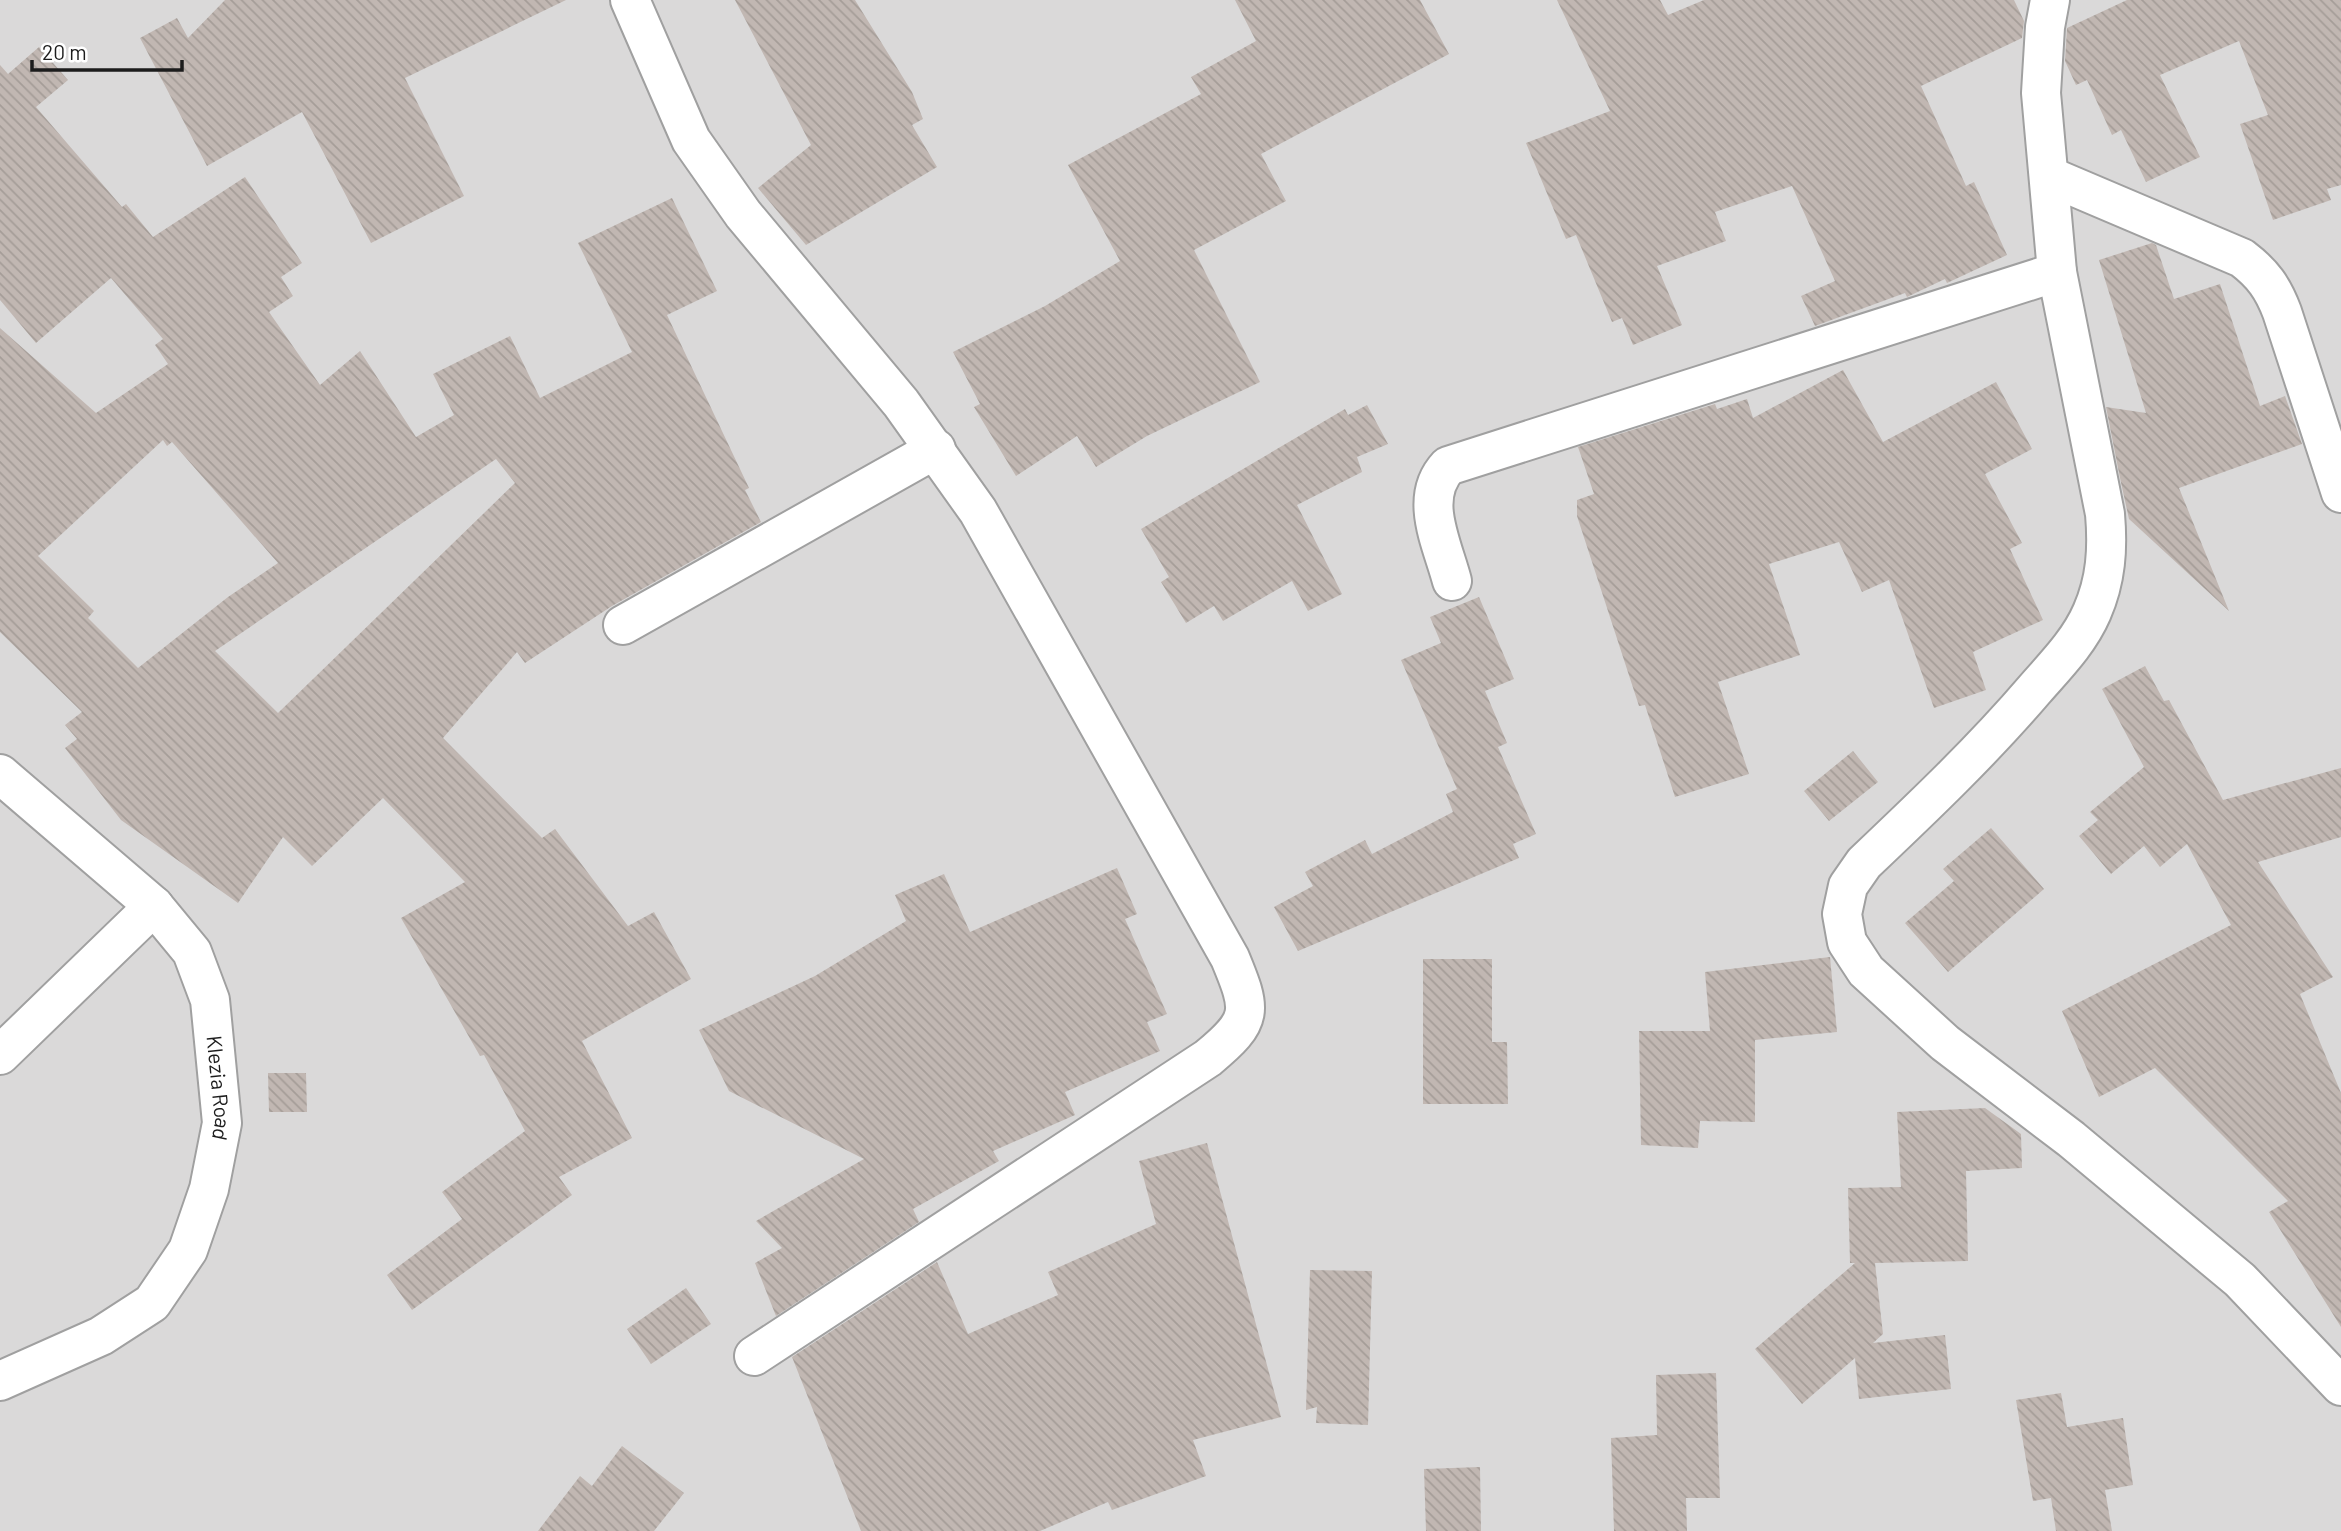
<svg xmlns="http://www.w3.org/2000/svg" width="2341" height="1531" font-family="Barlow,sans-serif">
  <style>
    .residential { fill: #dad9d9 }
    .building { fill: url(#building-back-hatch); fill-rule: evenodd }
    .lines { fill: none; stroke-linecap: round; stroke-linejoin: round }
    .minor-casing { stroke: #a0a0a0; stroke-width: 42 }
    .minor { stroke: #fff; stroke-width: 38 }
    .labels { text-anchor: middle; stroke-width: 5; stroke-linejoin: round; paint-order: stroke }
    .street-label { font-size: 21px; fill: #1c1c1c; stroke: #fff }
  </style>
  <defs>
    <pattern id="building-back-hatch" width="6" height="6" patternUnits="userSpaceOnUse" patternTransform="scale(1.75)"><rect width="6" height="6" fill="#c1b7b2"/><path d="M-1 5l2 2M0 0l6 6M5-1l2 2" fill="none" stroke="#a59d98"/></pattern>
  </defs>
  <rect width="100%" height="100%" fill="#ede8e2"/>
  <path class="residential" d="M0,0H2341V1531H0Z"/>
  <path class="building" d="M225,0H566L405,78L464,196L371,243L302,112L207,166L140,38L177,18L188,38Z
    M735,0H855L912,92L923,119L912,125L937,167L806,245L758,188L811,145Z
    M1235,0H1420L1449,54L1261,154L1286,201L1194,250L1260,382L1147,436L1096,467L1077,436L1016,476L974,407L980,404L953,352L1045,306L1120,261L1068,165L1201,94L1191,77L1256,41Z
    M1557,0H1660L1668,15L1704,0H2014L2024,21L2022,38L1921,86L1966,186L1974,182L2007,255L1947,283L1945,279L1907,297L1905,293L1815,326L1801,296L1835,281L1792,186L1715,212L1726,241L1657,266L1682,325L1633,345L1622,318L1612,322L1576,235L1566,239L1526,143L1610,111Z
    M2127,0H2341V185L2327,189L2331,200L2273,220L2240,124L2268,115L2239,41L2160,75L2200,157L2146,182L2121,130L2112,135L2087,80L2076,85L2065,61L2067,28Z
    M39,47L68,80L36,107L122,207L126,204L153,237L245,177L302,263L281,277L293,296L269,312L320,385L360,351L416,437L454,415L433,374L510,336L540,398L632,352L578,243L628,219L672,198L717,291L667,315L749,488L745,490L761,522L612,606L525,663L517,652L443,738L542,838L555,829L628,926L654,912L691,979L582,1041L632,1138L559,1177L572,1195L412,1310L387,1275L462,1219L442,1192L525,1131L484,1055L480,1056L401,918L465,882L383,798L312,866L283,837L238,903L121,820L65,748L77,739L65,725L82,712L0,632V328L96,413L168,364L155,345L163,339L111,278L36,343L0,300V65L8,74ZM163,440L167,446L172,442L278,563L228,597L138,668L88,618L94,611L38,556ZM496,459L515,483L278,713L215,651Z
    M2152,243L2156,245L2174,299L2220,284L2260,406L2285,396L2302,444L2179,488L2229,611L2129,519L2120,478L2106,407L2146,413L2099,260Z
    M1843,370L1883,442L1996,382L2032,449L1985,474L2022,543L2010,549L2043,620L1973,652L1986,690L1934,708L1889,580L1862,592L1839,542L1769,564L1800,655L1718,682L1749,774L1675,797L1645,705L1639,706L1577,516V500L1594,494L1578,447L1715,404L1717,409L1747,399L1753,418Z
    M1367,405L1388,444L1357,457L1362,472L1297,505L1342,594L1308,611L1292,581L1223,621L1214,606L1186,623L1161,582L1169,577L1141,529L1345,409L1348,415Z
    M1479,597L1514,679L1485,691L1507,743L1498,747L1536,834L1513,844L1519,858L1298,951L1274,907L1313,886L1305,872L1365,840L1372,854L1453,812L1446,794L1457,789L1401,660L1441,643L1430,617Z
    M2145,666L2164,701L2169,700L2223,800L2341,768V837L2258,862L2333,977L2300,994L2341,1093V1327L2269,1212L2288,1201L2155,1068L2099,1097L2062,1011L2231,925L2187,844L2160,867L2144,846L2111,874L2079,836L2098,820L2090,812L2144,767L2102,689Z
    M1853,751L1878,782L1829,821L1804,791Z
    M1991,828L2044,889L1948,972L1905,923L1954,881L1943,869Z
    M1117,868L1137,914L1125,919L1167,1014L1147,1022L1160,1051L1065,1092L1075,1115L993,1151L999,1161L913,1209L919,1222L776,1316L755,1263L782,1248L756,1221L864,1159L729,1091L699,1030L815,976L906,921L895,895L944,874L970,932Z
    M1830,957L1837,1032L1755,1040V1122L1700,1121L1698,1148L1641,1145L1639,1031H1710L1705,972Z
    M1423,959H1492V1042H1507L1508,1104H1423Z
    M268,1073H306L307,1112H269Z
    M1985,1108L2021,1134L2022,1168L1966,1171L1968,1261L1875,1263L1883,1334L1873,1343L1945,1335L1951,1389L1859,1399L1855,1358L1802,1404L1755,1349L1855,1263H1850L1848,1188L1901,1187L1897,1112Z
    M1207,1143L1281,1417L1193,1440L1206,1476L1112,1510L1108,1502L1040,1531H861L792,1357L937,1262L968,1334L1058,1295L1048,1272L1156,1224L1139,1161Z
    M1310,1270L1372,1271L1368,1425L1316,1423L1317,1407L1306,1410Z
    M686,1288L711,1324L651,1364L627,1329Z
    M1716,1373L1720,1498H1686L1687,1531H1614L1611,1438L1657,1435L1656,1375Z
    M2061,1393L2067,1427L2123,1418L2133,1485L2105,1490L2112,1531H2056L2051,1498L2033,1501L2016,1400Z
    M622,1446L684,1493L654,1531H538L580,1476L592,1486Z
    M1480,1467L1481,1531H1426L1424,1469Z"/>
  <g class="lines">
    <g class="minor-casing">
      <g id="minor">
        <path d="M630,0L691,140L743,214L901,403L978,511L1230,958C1252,1011 1254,1020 1208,1058L754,1356"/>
        <path d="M2050,0L2045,27L2041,93L2057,272L2105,514C2108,549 2106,580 2092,612C2079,642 2056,665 2035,689C1982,751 1923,807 1864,863L1848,886L1842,914L1847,942L1866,971L1945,1043L2071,1139L2240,1280L2341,1386"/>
        <path d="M2049,176L2242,258C2263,274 2273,288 2282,312L2341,493"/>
        <path d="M1452,581C1442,543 1418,498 1448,466L2057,272"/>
        <path d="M623,625L936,449"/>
        <path id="s1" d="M0,774L154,906L192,952L210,1000L222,1123L209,1189L188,1250L152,1303L101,1336L0,1381"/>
        <path d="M0,1055L154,906"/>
      </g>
    </g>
    <use href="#minor" class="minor"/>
  </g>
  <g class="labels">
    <g class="street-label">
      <text dy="7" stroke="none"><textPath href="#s1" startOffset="402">Klezia Road</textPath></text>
    </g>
  </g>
  <path d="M32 60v10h150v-10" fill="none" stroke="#1c1c1c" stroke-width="3.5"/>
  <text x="42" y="60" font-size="21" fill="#1c1c1c" stroke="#ffffff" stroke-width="5" paint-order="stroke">20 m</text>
</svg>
